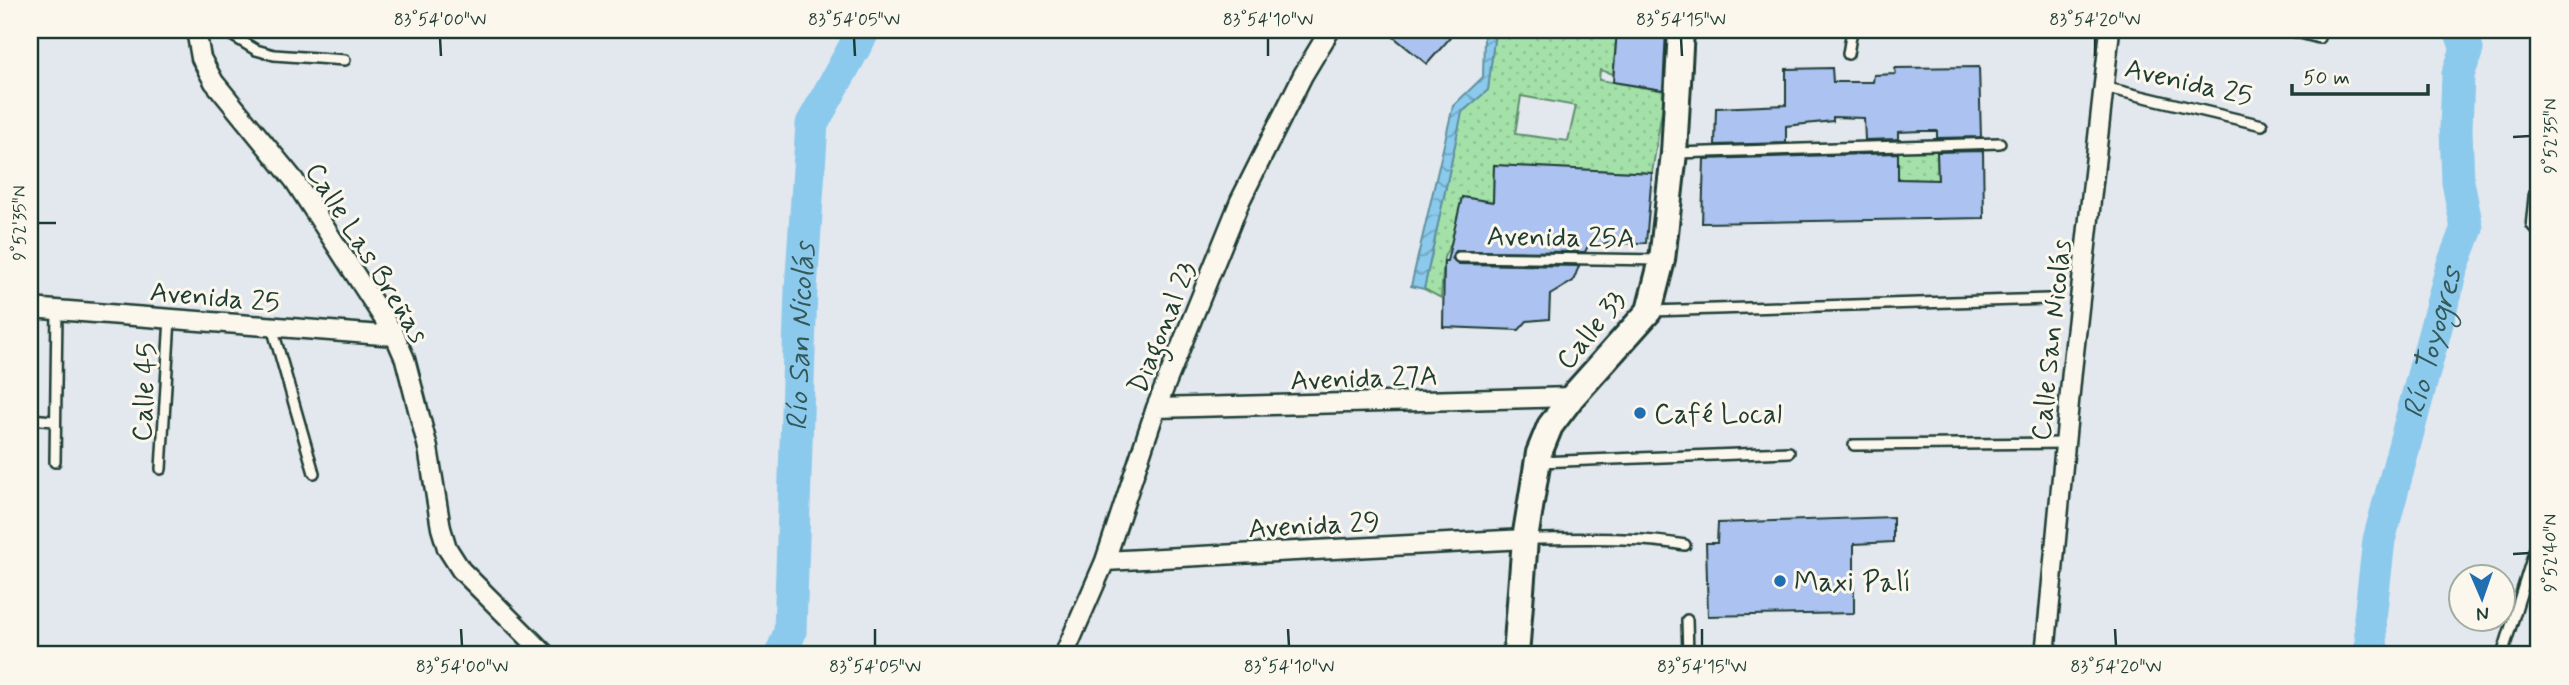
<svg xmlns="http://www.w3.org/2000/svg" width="2569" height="685" font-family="Mynerve,sans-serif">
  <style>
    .grass { fill: url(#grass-dots); stroke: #618f6e; stroke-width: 2; fill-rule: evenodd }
    .water { fill: url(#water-waves); stroke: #6092a2; stroke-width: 2 }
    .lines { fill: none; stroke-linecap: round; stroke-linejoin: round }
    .river { stroke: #8bcaec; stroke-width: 33 }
    .building { fill: #acc2f1; stroke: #1f3d34; stroke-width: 2 }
    .service-casing { stroke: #1f3d34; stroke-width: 14 }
    .minor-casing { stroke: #1f3d34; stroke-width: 23 }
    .secondary-casing { stroke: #1f3d34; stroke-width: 30 }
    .service { stroke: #fbf7ec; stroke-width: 9 }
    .minor { stroke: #fbf7ec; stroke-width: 18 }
    .secondary { stroke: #fbf7ec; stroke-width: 24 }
    .ticks { fill: none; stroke: #1f3d34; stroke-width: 2.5 }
    .poi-dot { fill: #1f6fb2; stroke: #fbf7ec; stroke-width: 2.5 }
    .labels { text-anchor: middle; stroke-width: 6; stroke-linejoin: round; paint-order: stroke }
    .street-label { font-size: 28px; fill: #1f3d34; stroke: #fbf7ec }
    .poi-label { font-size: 28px; fill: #1f3d34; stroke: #fbf7ec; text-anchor: start }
    .water-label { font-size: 30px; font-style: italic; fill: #355959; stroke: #fbf7ec }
    .neatline { fill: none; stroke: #1f3d34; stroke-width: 2.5 }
    .ticks-label { font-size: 18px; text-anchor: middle; fill: #1f3d34 }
  </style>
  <defs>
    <pattern id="grass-dots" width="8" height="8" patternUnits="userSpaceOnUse" patternTransform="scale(1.75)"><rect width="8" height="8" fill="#a3e1a9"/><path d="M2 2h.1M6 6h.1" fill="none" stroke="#8cc292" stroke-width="1.8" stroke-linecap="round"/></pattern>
    <pattern id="water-waves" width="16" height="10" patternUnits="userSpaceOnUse" patternTransform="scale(1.75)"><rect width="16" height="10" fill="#8bcaec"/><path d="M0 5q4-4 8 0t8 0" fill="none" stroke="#71a5c0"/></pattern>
  </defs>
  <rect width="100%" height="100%" fill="#e3e7ee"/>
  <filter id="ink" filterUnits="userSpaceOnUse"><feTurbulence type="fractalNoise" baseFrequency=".0143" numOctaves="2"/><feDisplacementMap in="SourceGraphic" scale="14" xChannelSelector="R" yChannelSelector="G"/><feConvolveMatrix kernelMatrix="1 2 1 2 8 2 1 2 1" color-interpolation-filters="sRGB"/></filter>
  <g filter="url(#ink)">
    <path class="grass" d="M1491,30H1617L1613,74L1600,70L1599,80L1665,91L1652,173L1494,165L1493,202L1462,198L1454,238L1444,257L1441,298L1424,289L1462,112L1488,90L1494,39ZM1521,96L1576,106L1568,141L1515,134Z
      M1898,151H1937L1939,219H1920L1919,180L1898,179Z"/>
    <path class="water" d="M1482,30H1491L1494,39L1488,90L1462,112L1424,289L1411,286L1453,106L1483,77L1484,38Z"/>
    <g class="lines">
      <g class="river">
        <path id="s1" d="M781,655L790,632L801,289L812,124L864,30"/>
        <path id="s2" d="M2372,655L2370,618L2379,540L2452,267L2467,228L2458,182L2456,129L2458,75L2467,49L2460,30"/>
      </g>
    </g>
    <path class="building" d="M1385,30H1439L1450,38L1427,64Z
      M1617,30H1666L1663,90L1613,82Z
      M1979,67L1981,137L1937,138V131H1922L1898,132V139L1865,140L1864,118L1833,117V121L1786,126V143L1715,145L1716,108L1786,105V69L1832,68L1833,82H1873L1874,75L1896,74L1895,68Z
      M1983,151L1984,218L1702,223L1704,159L1898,153V179L1938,180L1937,152Z
      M1494,165L1652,173L1646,243L1589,244L1585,252L1456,251L1452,258L1459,264L1579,266L1573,281L1550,295L1549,319L1527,321L1519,330L1443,327L1444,261H1447L1462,197L1493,202Z
      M1893,517V542L1854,544V613L1708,616L1706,543H1717L1718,523Z"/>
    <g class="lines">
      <g class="service-casing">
        <path id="service" d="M223,30L256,50L274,55L345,60
          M2289,30L2319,38
          M1848,54L1852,30
          M2103,87L2262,125
          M1676,153L2000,143
          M1459,257L1660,260
          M1651,311L2048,299
          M272,327L314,473
          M30,419L54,421
          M1854,445L2065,443
          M55,462L57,310
          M1539,462L1789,452
          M161,469L170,318
          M1527,539C1580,539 1633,536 1685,545
          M1687,620L1688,655
          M2502,655L2539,536"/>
      </g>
      <g class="minor-casing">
        <path id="minor" d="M196,30L201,58L214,82L294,180L395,336L405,359L428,448L441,528L447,548L461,570L546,655
          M2539,193L2536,223L2539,226
          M30,308L395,336
          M1156,408L1572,397
          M1105,561L1525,539
          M1064,655L1105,561L1156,408L1240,201L1303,75L1330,30
          M2045,655L2072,371L2110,30"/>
      </g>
      <g class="secondary-casing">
        <path id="secondary" d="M1516,655L1525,539L1539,453L1550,426L1572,397L1649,311L1662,260L1674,153L1681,30"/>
      </g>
      <use href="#service" class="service"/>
      <use href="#minor" class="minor"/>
      <use href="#secondary" class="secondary"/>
    </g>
  </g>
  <path class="ticks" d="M440,38L441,56M854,38L855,56M1268,38V56M1681,38L1682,56M2095,38V56M2513,137L2530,136M38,223H56M2513,554L2530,553M461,629L462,646M875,629V646M1288,629L1289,646M1702,629V646M2115,629L2116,646"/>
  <g class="poi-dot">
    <circle cx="1640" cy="413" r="7"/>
    <circle cx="1780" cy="581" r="7"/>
  </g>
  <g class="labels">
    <g class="street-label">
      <text transform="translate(2189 81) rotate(13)" y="10">Avenida 25</text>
      <text transform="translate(1561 236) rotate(1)" y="10">Avenida 25A</text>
      <text transform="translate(368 252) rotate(58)" y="10">Calle Las Breñas</text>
      <text transform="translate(215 296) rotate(5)" y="10">Avenida 25</text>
      <text transform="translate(1161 327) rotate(-68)" y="10">Diagonal 23</text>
      <text transform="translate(1590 329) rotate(-51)" y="10">Calle 33</text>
      <text transform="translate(2050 340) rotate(-84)" y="10">Calle San Nicolás</text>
      <text transform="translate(1364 377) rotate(-2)" y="10">Avenida 27A</text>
      <text transform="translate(143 392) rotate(-87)" y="10">Calle 45</text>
      <text transform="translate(1314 524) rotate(-3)" y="10">Avenida 29</text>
    </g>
    <g class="poi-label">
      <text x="1654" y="423">Café Local</text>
      <text x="1794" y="591">Maxi Palí</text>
    </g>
    <g class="water-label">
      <text dy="10" stroke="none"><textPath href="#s1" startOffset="320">Río San Nicolás</textPath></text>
      <text dy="10" stroke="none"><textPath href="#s2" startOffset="320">Río Toyogres</textPath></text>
    </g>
  </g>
  <rect width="2569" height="685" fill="none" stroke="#fbf7ec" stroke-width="77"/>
  <g transform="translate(2482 598) rotate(178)"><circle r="33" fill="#fbf7ec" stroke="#a3ada2" stroke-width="2"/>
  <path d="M0-5L12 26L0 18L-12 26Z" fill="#1f6fb2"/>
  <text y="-10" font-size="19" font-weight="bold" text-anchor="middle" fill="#1f3d34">N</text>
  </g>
  <path d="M2292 84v10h136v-10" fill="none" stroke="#1f3d34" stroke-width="3.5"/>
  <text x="2303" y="84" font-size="21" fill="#1f3d34" stroke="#fbf7ec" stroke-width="5" paint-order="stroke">50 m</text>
  <rect x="38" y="38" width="2492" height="608" class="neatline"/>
  <g class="ticks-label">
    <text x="440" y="25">83°54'00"W</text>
    <text x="854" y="25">83°54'05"W</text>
    <text x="1268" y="25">83°54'10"W</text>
    <text x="1681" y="25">83°54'15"W</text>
    <text x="2095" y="25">83°54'20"W</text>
    <text transform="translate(2550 136) rotate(-90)" y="6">9°52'35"N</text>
    <text transform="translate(19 223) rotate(-90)" y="6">9°52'35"N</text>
    <text transform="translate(2550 553) rotate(-90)" y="6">9°52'40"N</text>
    <text x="462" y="672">83°54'00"W</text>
    <text x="875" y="672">83°54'05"W</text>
    <text x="1289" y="672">83°54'10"W</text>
    <text x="1702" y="672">83°54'15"W</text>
    <text x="2116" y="672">83°54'20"W</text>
  </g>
</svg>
